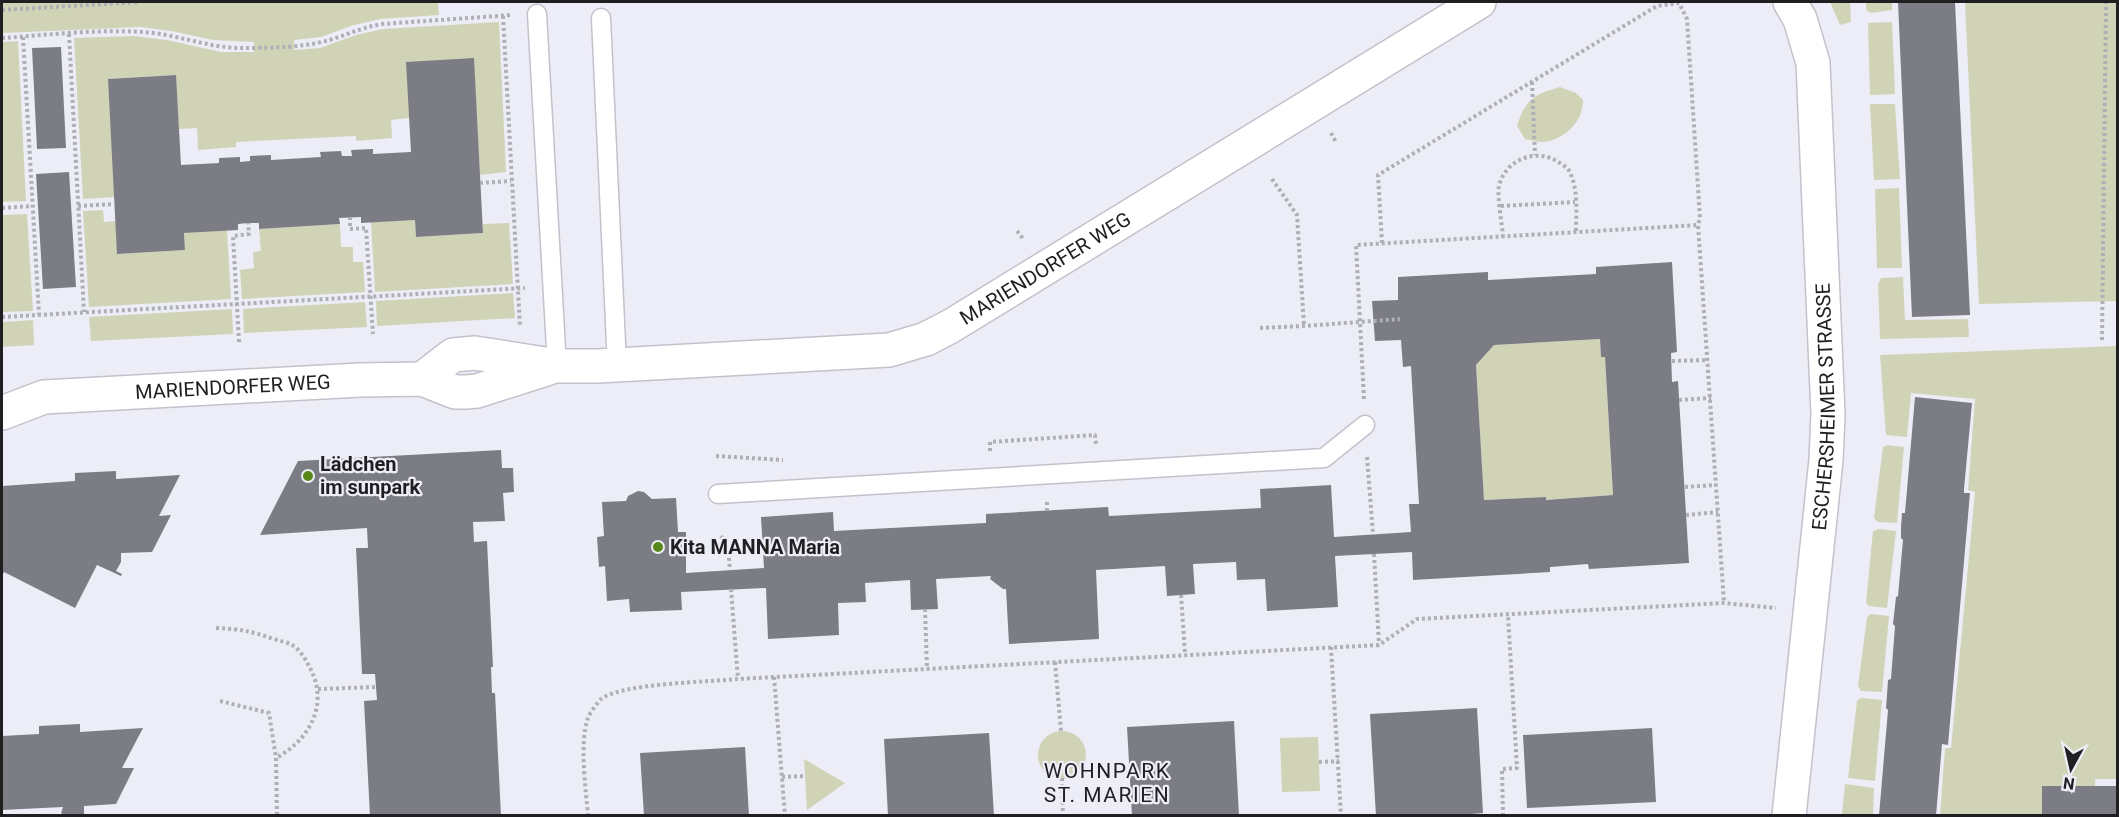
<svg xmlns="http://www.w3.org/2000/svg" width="2119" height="817" font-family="Roboto,sans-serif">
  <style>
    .green { fill: #d1d3b7 }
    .building { fill: #7c7c84; fill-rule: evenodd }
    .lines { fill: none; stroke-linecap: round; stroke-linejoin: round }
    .lane-casing { stroke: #c3c2cc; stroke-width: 21 }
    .street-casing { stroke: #c3c2cc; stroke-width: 36 }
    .secondary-casing { stroke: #c3c2cc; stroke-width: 36 }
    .path { stroke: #afafb6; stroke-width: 4; stroke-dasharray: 3 3; stroke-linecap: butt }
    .lane { stroke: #fff; stroke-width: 18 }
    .street { stroke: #fff; stroke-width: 33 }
    .secondary { stroke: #fff; stroke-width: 33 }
    .poi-dot { fill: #58871a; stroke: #ededf7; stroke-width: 2 }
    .labels { text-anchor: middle; stroke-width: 4.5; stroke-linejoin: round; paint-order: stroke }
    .street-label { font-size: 20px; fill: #1f1f22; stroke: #ededf7 }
    .poi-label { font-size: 20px; font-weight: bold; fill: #1f1f22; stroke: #ededf7; text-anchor: start }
    .neighbourhood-label { font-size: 21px; letter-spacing: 1.5px; fill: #1f1f22; stroke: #ededf7 }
  </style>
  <rect width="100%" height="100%" fill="#ededf7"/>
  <path class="green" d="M2,2H438L439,15L381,19L354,25L321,37L294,40V50L320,48L356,35L383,29L499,22L506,172L480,175L473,58L409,118L391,120L392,138L356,141V136L236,142V147L198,150L197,128L179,129L175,75L108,79L115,197L83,199L74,38L134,36L167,40L221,52H254V42L213,40L171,31L141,27L2,33Z
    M1830,2H1850L1851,22L1840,25Z
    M1866,2H1892V10L1871,13L1866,10Z
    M1965,2H2117V301L1979,304Z
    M1892,22L1895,94L1870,95L1868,23Z
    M18,41L26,201L2,202V42Z
    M1560,87L1576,93L1583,100C1583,122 1565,139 1544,142C1537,142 1531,140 1525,139L1517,126C1525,99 1535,94 1560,87Z
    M1870,104H1895L1900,179L1874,180Z
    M1899,188L1902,268H1877L1875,189Z
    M103,210L104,222L116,221L118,254L185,250L184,233L227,230L231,299L89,307L83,211Z
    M27,214L33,311L2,312V215Z
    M415,220L416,237L483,233V224L509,223L513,284L375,292L371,222Z
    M340,224L341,247H353V262H363L365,292L242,299L240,270L254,268L253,252L261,251L259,229Z
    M1903,277L1905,320L1968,319L1969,337L1880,339L1878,284L1881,278Z
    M513,293L515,318L377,326L376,301Z
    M365,302L367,327L244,333L243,309Z
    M232,309L233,334L91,341L89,317Z
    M33,320L34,345L2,347V322Z
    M1600,339L1601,356L1605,357L1613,495L1546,500L1545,497L1484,500L1476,365L1494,345Z
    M2117,346L2118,779H2095L2096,815H1940L1945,748H1951L1975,492L1968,490L1975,399L1911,393L1907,437L1886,435L1880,355Z
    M1887,445L1904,447L1897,523L1878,522L1874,518L1883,447Z
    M1879,529L1896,531L1887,608L1869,606L1866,603L1873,531Z
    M1870,614L1889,616L1882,692L1861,691L1858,686L1867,618Z
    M1861,698L1882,700L1875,781L1848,778L1857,701Z
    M1038 755a24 24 0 1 1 48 0a24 24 0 1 1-48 0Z
    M1318,737L1320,791L1282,792L1280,738Z
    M804,759L845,783L807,810Z
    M1845,784L1874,788L1873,815H1842Z"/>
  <path class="building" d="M1898,2H1955L1970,315L1912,317Z
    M61,47L66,148L37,149L32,48Z
    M474,58L483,233L416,237L415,220L361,223V217L339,218L340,224L259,229V223H248L238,224V230L184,233L185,250L117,254L108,79L176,75L181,165L219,163V158L240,157V162L250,161V156L271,155V160L321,157L320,152L341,151L342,156H352L351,150L373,149V154L411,152L406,62Z
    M69,172L76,287L43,289L36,174Z
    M1672,262L1677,352L1671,353L1672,382L1678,381L1689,563L1589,569L1588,564L1550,567V572L1413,580L1412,552L1335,556L1338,607L1267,611L1265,579L1237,580L1236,562L1193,564L1195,594L1167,596L1165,566L1096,570L1099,639L1009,644L1006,589H1003L990,579L991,576L936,579L938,609L911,610L910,580L865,583L866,602L838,603L839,635L768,639L766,588L681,592L682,610L630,612L629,599L607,601L605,566L599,567L597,537L604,536L602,502L626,501L628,496L638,491L644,492L652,499L676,498L678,532H686V573L764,568L761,517L833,512L834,531L986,523V514L1108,507L1109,516L1261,508L1260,489L1331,485L1334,537L1411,532L1409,504H1419L1411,366L1403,367L1401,340L1375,341L1372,301L1398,300V277L1488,272V280L1596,274V267ZM1600,339L1601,357H1605L1613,495L1546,500V497L1484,500L1476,365L1494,345Z
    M1915,397L1972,403L1964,489V493H1970L1963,573L1948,745L1942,744L1936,816H1879L1888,710L1886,708L1887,695L1888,680L1891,679L1895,626L1893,624L1896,597L1898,596L1903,540L1901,538V528L1902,513H1905Z
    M501,450L502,468H513L514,492L503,493L505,521L473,522L474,542L487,541L493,667H491L492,693H495L501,816H370L364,701L377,700L375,674H362L356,548H368L367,528L260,535L298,461Z
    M116,471V479L180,475L159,516L171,515L152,552L121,553V562L116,571L122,574L121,576L97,565L75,608L4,572L2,577V486L75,481V473Z
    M1477,708L1483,813L1448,816H1376L1370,714Z
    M1234,721L1239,816H1132L1127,727Z
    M80,724V732L143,728L122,768H134L116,804L84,806V816H66L61,813L63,807L2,810V736L39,734V726Z
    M1652,728L1656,802L1527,808L1523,735Z
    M989,733L994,816H888L884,739Z
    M745,747L749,816H644L640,753Z
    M2042,786H2118V816H2042Z"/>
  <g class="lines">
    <g class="lane-casing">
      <path id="lane" d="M537,14L557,366
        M601,18L617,366
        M718,494L1324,458L1365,425"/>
    </g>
    <g class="street-casing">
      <g id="street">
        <path id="s1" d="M1789,816L1826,460L1828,414L1813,63L1800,19L1790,2"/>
      </g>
    </g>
    <g class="secondary-casing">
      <g id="secondary">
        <path id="s2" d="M422,379L453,355L475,353L557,366H598L889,350L926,339L951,326L1479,2"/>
        <path id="s3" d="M2,413L44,397L360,380L422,379L455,392H466L477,391L549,368"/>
      </g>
    </g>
    <path class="path" d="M2,10L139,2
      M503,16L520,327
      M69,34L84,312
      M23,37L39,315
      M2,38C48,35 97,29 143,32C176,34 206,47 238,48C266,48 303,48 329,40C347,35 363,27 382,24L512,15
      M1532,82L1535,155
      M1331,133L1336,142
      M1272,179L1297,215L1304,326
      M480,183L511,181
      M78,206L115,204
      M1501,206L1575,202
      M2,208L32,206
      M350,217V229L366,228L373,334
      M1017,231L1024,240
      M1503,237C1502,222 1497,199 1499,186C1505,160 1535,148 1557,161C1561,164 1565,166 1568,169C1579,187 1576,212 1576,233
      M1382,243L1378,175L1657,6L1679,3L1687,19L1700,218L1698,225
      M2,317L525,288
      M1260,328L1304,326L1400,319
      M2102,340L2106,2
      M239,342L233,236L249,234L248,223
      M1672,361L1708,360
      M1364,399L1356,245L1698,225L1724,603
      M1679,400L1711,398
      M990,451V442L1095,435L1096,444
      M716,456L783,460
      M1367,457L1373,534
      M1685,487L1716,485
      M1047,502V511
      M1686,515L1718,512
      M721,536L728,547L730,570
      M1374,554L1379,644
      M731,589L738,679
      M1181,595L1185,654
      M925,609L927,669
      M216,628C241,629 250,631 274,639C280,641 287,642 292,645C301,650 307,662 311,670C329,706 308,741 276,758
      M1331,647L1341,816
      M1055,662L1061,731
      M774,677L785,816
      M318,689L376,687
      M220,701L269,713L276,758L277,816
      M1319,762L1339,761
      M782,777L804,776
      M1062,778L1063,816
      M588,816C586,789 579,743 588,718C590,713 597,703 601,699C623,683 708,682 738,679L1379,645L1417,619L1724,603L1776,608
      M1503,816L1502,769L1517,768L1508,615"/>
    <use href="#lane" class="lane"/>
    <use href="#street" class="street"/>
    <use href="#secondary" class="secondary"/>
  </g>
  <g class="poi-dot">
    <circle cx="308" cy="476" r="6"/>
    <circle cx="658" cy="547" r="6"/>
  </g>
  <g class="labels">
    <g class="street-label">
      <text dy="7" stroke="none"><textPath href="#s2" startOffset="654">MARIENDORFER WEG</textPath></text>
      <text dy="7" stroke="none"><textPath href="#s3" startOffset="234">MARIENDORFER WEG</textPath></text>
      <text dy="7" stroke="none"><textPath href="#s1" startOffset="411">ESCHERSHEIMER STRASSE</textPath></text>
    </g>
    <g class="poi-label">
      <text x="320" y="471">Lädchen<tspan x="320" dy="23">im sunpark</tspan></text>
      <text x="670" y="554">Kita MANNA Maria</text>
    </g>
    <g class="neighbourhood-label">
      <text x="1107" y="778">WOHNPARK<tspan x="1107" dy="24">ST. MARIEN</tspan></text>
    </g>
  </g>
  <rect width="2119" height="817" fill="none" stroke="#1f1f22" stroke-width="6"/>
  <g transform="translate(2071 769) rotate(188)" stroke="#ededf7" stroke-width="4.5" paint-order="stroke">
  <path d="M0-4.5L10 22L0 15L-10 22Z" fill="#1f1f22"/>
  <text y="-9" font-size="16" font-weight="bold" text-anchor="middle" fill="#1f1f22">N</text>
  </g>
</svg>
